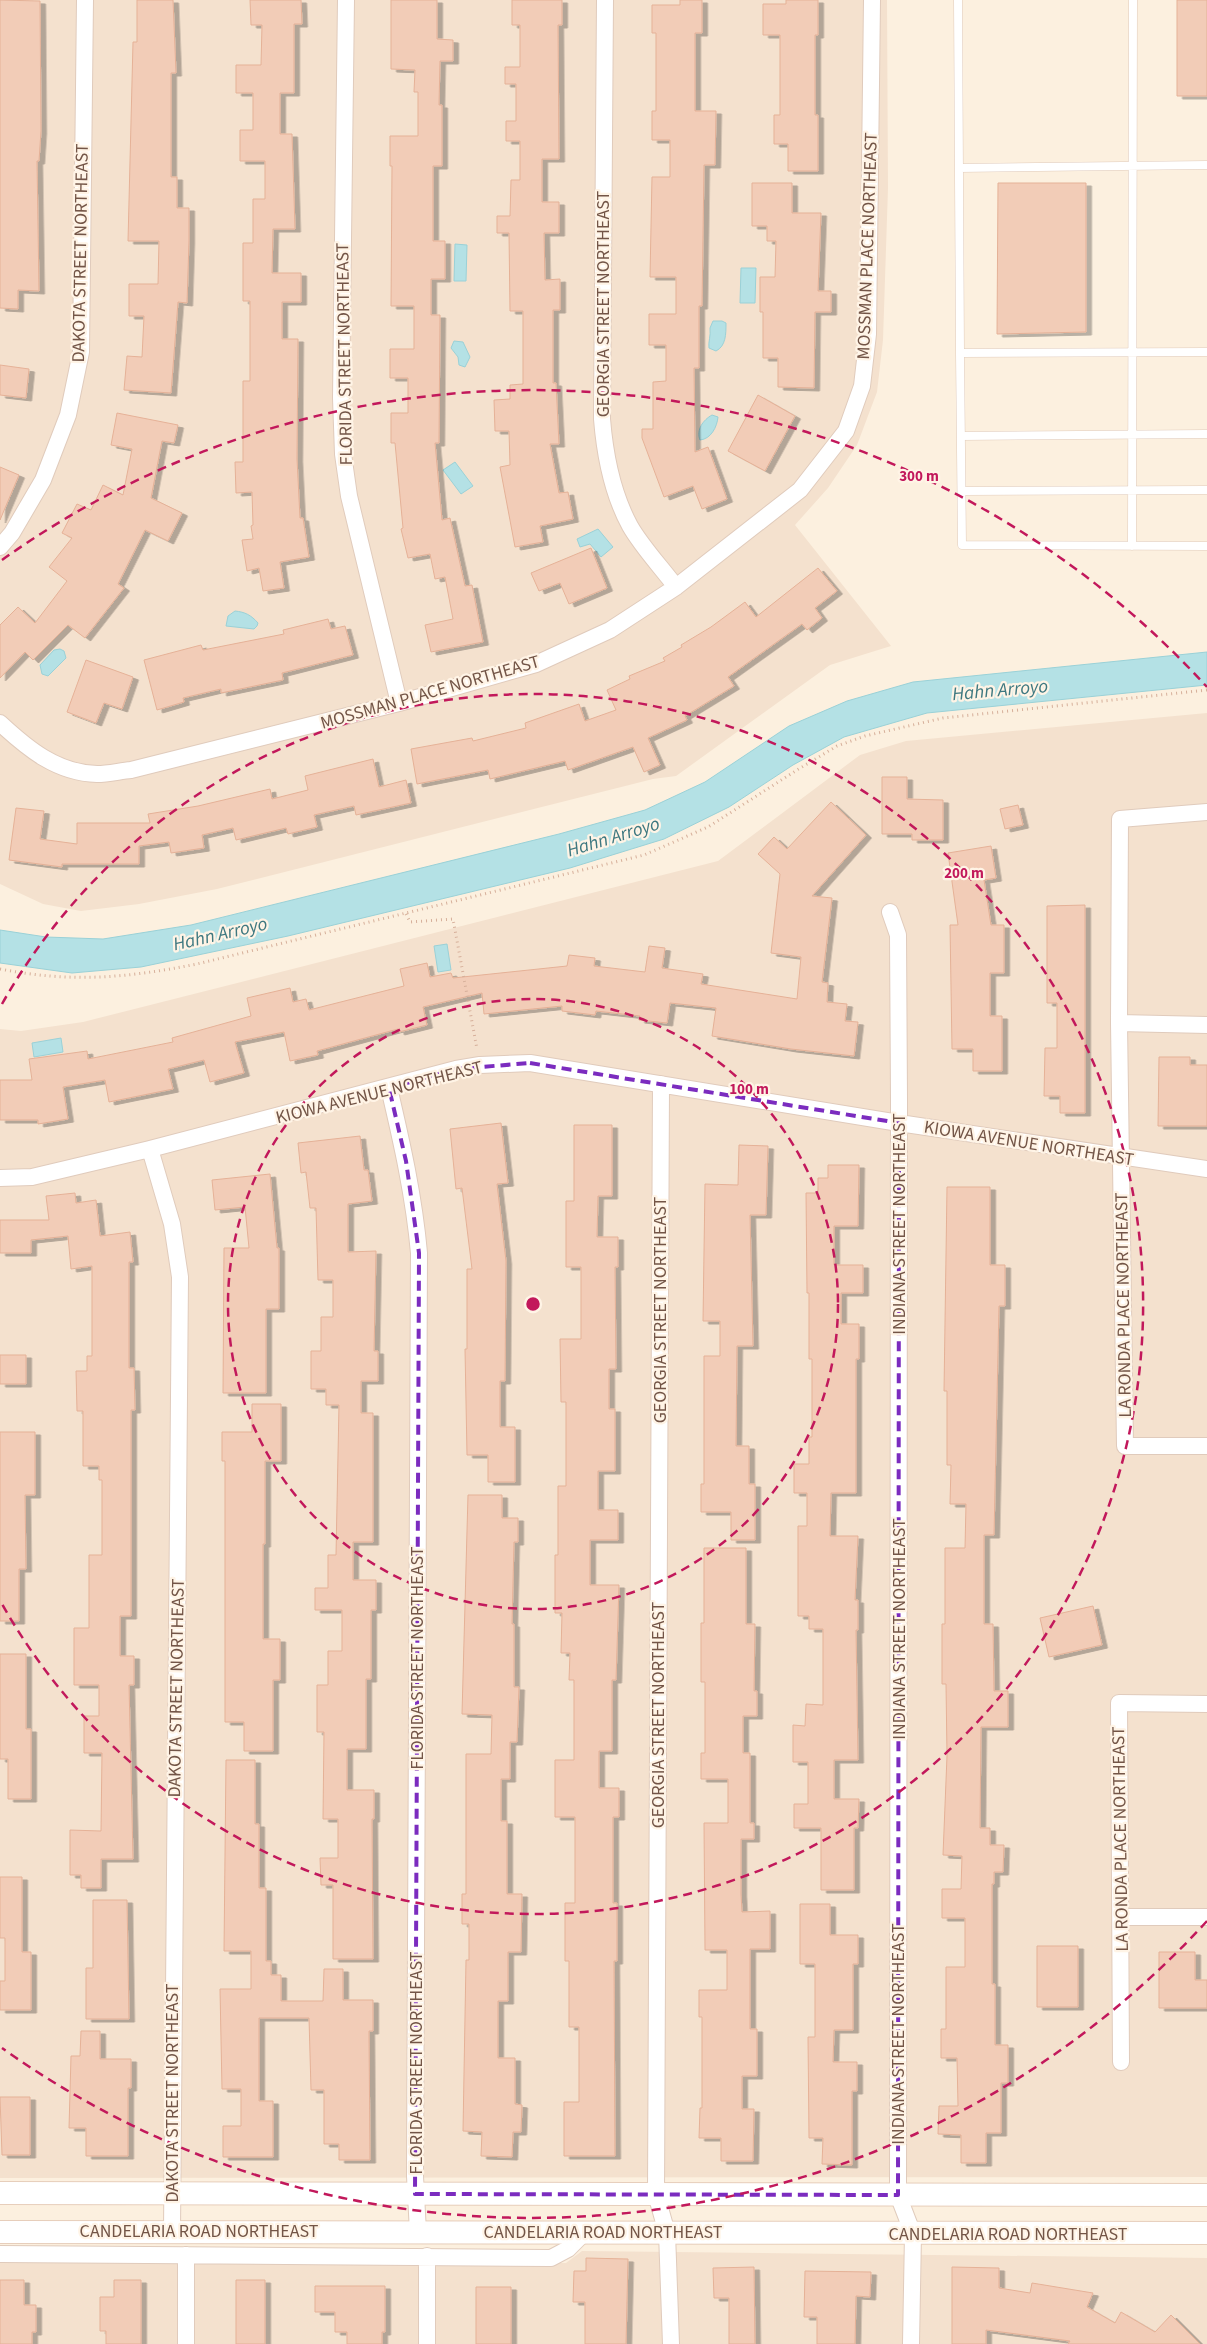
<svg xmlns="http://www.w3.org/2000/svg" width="1207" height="2344" font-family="'Source Sans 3',sans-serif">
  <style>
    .residential { fill: #f4e1ce }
    .water { fill: #b4e1e5; stroke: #9ad1d7 }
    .building { fill: #f2ccb7; stroke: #e5b197; filter: url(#shadow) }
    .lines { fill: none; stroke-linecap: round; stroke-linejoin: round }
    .lane-casing { stroke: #e0cbbc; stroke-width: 9 }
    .street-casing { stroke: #e0cbbc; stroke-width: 18 }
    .secondary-casing { stroke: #e7cebb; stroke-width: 24 }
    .path { stroke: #d6af9a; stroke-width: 3; stroke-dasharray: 1 4; stroke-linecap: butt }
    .lane { stroke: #fff; stroke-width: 8 }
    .street { stroke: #fff; stroke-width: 16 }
    .secondary { stroke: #fff; stroke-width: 22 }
    .marked { fill: none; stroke: #7b2cbf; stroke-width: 4; stroke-dasharray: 10 6; stroke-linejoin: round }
    .ring { fill: none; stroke: #c2185b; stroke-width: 2.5; stroke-dasharray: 9 6 }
    .labels { text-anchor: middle; stroke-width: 4.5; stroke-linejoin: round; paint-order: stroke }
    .street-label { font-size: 18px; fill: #735547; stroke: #fff4e6 }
    .water-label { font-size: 19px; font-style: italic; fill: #3e7880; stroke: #fff4e6 }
    .centre { fill: #c2185b; stroke: #fff4e6; stroke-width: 2.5 }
    .ring-label { font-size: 15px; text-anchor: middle; font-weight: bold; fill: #c2185b; stroke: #fff4e6; stroke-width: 4.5; stroke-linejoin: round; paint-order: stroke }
  </style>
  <defs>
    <filter id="shadow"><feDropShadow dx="5.5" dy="3" stdDeviation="0" flood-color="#0004"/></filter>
  </defs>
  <rect width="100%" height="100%" fill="#fcf0df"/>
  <path class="residential" d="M0,0H887L888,188L883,340L877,392L857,445L828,488L795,525L891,646L830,665L676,776L653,779L217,889L139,904L81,911L43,904L0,884Z
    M1207,713V2177L0,2178V1029L21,1031L83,1022L718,861L860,755L906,741Z
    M582,2251L1207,2258V2344H0V2263H566Z"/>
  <path class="water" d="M455,244L467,245L466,281H454Z
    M741,268H756L755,303H740Z
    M713,321H722L726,323C726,334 726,346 716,351L709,348C708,342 711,336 710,328Z
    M454,341L463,342L470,357L465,367L459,365L458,357L451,348Z
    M712,415L718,417C717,427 711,439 700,440C696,430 703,420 712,415Z
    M455,462L473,486L461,494L443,470Z
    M598,529L613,547L601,557L590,544L580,547L577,539Z
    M235,611C245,612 251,615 258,623L257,626L254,629L226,626L228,616Z
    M60,649L64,651L66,658L48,676L42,674L40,665L54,650Z
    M1207,652V685L927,713L844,737L793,765L729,807L664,839L570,868L288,936L141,967L72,973L0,963V930L46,937L103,939L191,925L559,834L645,810L705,782L789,726L847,701L913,682Z
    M447,944L451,970L438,972L434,946Z
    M61,1038L63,1052L34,1057L32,1043Z"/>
  <path class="building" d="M0,0L40,1L41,131L39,161H37L39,291L18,290V309L0,308Z
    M137,0H173L176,73H171V177H177V208H189V241L187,303L178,302L171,393L124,390L127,356L142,357L144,316H129V284H158L159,241H128L133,42H137Z
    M250,0H301L302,24H294V93H280V134H292L295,229H273L272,273H301V302H282V339H298L297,459L300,518H303L309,557L280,562L284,588L263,591L259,568L247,571L242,540L253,539L251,526L253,525L252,492L236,493L235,462H243V381H250V301H243V243H253V199H265V161H240V130H253V93H236V65H261L262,25H251Z
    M391,0H437V39L453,40V61H440L439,105H442V166H433V241H445V279H431V315H440L439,443H435L442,520L450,518L465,586L472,585L483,642L431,652L425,625L453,619L445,577L435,579L430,554L408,558L401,529L403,528L395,443H391V413H408V378H390V349H414V306H391L392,166H390V136H418V92H414L415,70L391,69Z
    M512,0H562V25H558L559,159H542V202H559V233H544L545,280L560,279V310H553V383H556L559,444H550L559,493L568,492L573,519L540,526L543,542L515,547L500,467L510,465L509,431H495L494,400L510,399V385L523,384V311H510L509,233H497V216H510L511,180H520V141H506V121H516V84H505V67H520V25H512Z
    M680,0H702V33H695V111H716L715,165H704L702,306H699V368H694L695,452L708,447L727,499L702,509L693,486L664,497L642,438V429H653V382L666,381V345H649V314H676V277H650L652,177H670V140H652V111H656V33H652V5H680Z
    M786,0H818V35H815V115H818V171H788V144H774V115H780V35H763V4H786Z
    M1177,0H1207V96H1177Z
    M752,183H792V213H821L818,291H831V312H815L814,388L778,387V358H763V312H760V277H775L776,241H767V226H752Z
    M998,183H1086V332L997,334Z
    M0,365L29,369L26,398L0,395Z
    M758,395L795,416L765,471L728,451Z
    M117,413L178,425L174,443L162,441L151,498L182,513L168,541L145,530L118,584L124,588L85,638L68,625L33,660L25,652L0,678V625L18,607L35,623L67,581L49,567L72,538L62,533L77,504L91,510L103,485L123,495L132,449L111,445Z
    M0,467L19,475L0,520Z
    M591,548L607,588L569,604L560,583L539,591L531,573Z
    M818,568L837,591L815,608L822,618L807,630L802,624L728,677L734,686L685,716L687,720L648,738L660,765L644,772L633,747L568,770L565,761L490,779L488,770L417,784L411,749L472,738L473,741L526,728L525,723L579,704L585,721L616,710L607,690L630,679L629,676L665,661L663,658L682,647L681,645L711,627L745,602L756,617Z
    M328,619L331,629L345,626L353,655L282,673L283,680L221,693V689L183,698L184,702L157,710L144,660L201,645L203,650L284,634L283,630Z
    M86,660L133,677L122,709L104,703L96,723L67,712Z
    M373,759L379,787L406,780L411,803L356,815L354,806L314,815L317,827L288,834L286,828L236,840L233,828L202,835L204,848L171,853L169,842L139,846V864H62V867L9,860L16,808L44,811L40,839L77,844V823H150L148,814L198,806L270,789L272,799L308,790L305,776Z
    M882,777H907V799L943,800V840H912V834H882Z
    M831,802L866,835L812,896L832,898L822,982L828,983L827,1002L847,1004L845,1021L858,1022L854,1056L791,1049L712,1036L716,1008L670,1003L667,1023L639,1020L640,1016L596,1011L595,1015L562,1011V1006L484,1014L482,993L423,1007L427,1025L399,1032L398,1029L317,1051L318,1055L290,1061L284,1032L235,1042L244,1073L210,1082L204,1060L168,1069L173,1089L109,1102L105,1080L63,1087L68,1119L38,1124V1120H0V1080H32L29,1059L87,1051L88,1059L173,1042L172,1038L251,1016L247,998L290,988L293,1002L306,999L309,1010L404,986L400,969L427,963L430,977L451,973L453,978L567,966L569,955L595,958L594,966L645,972L649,946L665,948L662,968L703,974L701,984L797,999L801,957L771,953L780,874L758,854L774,837L787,849Z
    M1018,805L1023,825L1005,829L1000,809Z
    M991,846L996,878L984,880L991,925H1004V973H990V1016H1002V1071H973V1049H952L950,925H958L948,853Z
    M1085,905V1113H1060V1096H1044L1045,1048H1057V1003H1047V906Z
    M1159,1057H1190V1065H1207V1126H1158Z
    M501,1123L508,1183L497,1184L506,1261L505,1381H500V1427H515V1482H488V1455H467L465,1349H467V1269H472L462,1188L456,1189L450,1129Z
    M574,1125H612V1196H598L597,1237H618V1267H615L616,1369H609V1409H615V1471H598V1510H618V1540H590V1585H619L616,1680H612V1751H599V1788H619V1817H613V1903H617V1961H614L615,2156H564V2102H579V2027H569V1961H565V1903H575V1817H555V1760H574V1680H569L570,1653H561L562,1613H555V1555H558V1486H566V1402H561L560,1339H581V1267H566V1201H574Z
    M360,1136L364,1170H368L372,1201L348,1204V1252L376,1251L374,1351H378V1381H361V1413H373V1542H353V1580H376V1610H371V1679H366V1749H347V1790H374V1819H372L373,1959H333V1885H321L320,1858H338V1819H323L324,1732H317V1685H328V1651H342V1610H315V1588H328V1555H336L339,1405H326V1389H311V1351H321V1317H333V1280H318L316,1208H310L306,1172L301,1173L298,1143Z
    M739,1145L768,1146L766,1215H750L753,1346H737L736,1446H749V1484H755V1540H731V1512H701V1484H704V1356H720V1321H703L705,1184L738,1185Z
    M828,1165H859L858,1226H834V1265H863V1293H841V1324H859V1359H856V1493H831L830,1536H858L855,1600H858V1630H856L858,1760H834V1799H859L858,1828H854V1890H821V1828H794V1804H808V1762H793V1725L805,1726L806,1704L823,1705V1629H809V1616H798V1526H807V1493H794V1464H809V1437H812V1359H809V1293H807L806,1193H818V1178H828Z
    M270,1174L277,1248H279V1309H266V1393H223L224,1248H249L245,1207L215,1210L212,1180Z
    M947,1187H990V1265H1005V1306H999L994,1535H984V1624H993L994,1691H1008V1727H981L980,1828H990V1845H1004L1003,1872H994V1884H992V1984H995V2045H1008V2083H1001V2133H986V2163H961V2135L938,2134L939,2106H958L957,2058H941V2029H946V1967H965V1918H942V1889H961L962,1856L943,1855L947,1756L946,1684H942V1624H945V1548H965L966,1504H950L951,1465H947V1391H944Z
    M75,1193L76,1203L96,1200L100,1236L130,1232L133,1262H129V1368H134L135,1410H131V1616H120V1656H134V1685H129L133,1859H101V1888H81V1875H70V1830L101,1831L102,1753H84V1716H99V1685H74V1628H89V1555H102V1480H99V1466H83V1411H77L76,1371H87V1356H92V1266L71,1269L68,1236L31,1240V1253H0V1220H49L46,1196Z
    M0,1355H26V1384H0Z
    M252,1404H281V1461H265V1544H263V1639H280V1680H273V1751H244V1722H225V1461H222V1432H252Z
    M0,1432H35V1495H25L26,1569H19V1621H0Z
    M468,1495H502V1518H518V1542H514L512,1624H514V1687H519L517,1742H510V1779H501V1821H507V1894H522L521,1952H508V2001H498V2058H515V2104L522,2105L521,2132H513L512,2157L481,2156L482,2132L463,2131L466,1960H469V1924H462V1894H466V1754H491L492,1715L462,1714Z
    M704,1548H746V1624H755L754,1691H757V1716H743V1753H750V1823H754V1839H741V1894L742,1912L770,1911V1949H750V2029H757V2076H742V2109H754L753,2161H721V2138H699L700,2108H702V2017H699V1990H727V1950H705L704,1823H728V1779H701V1753H705V1682H701V1623H704Z
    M1093,1606L1102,1645L1049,1657L1040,1618Z
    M0,1654H26V1729H31V1799H8V1759H0Z
    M226,1760H255V1824H259V1888H266V1961H271V1975H281V2001H323L324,1969H343V2000H373V2031H369L370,2160H339V2144H324V2090H311L309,2018H259V2101H273V2157H223V2126H241V2089H222L220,1989H251V1951H224Z
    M0,1877H22V1952H31V2010H0V1981H5V1938H0Z
    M93,1900H127L129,2019H86V1968H93Z
    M800,1904H830V1935H858V1964H853V2030H834L833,2062H857V2091H852V2165L822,2164L823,2138H809L808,2037H815V1964H800Z
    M1037,1946H1078V2007H1037Z
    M1159,1952H1195V1980H1207V2008H1159Z
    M81,2031H100V2059H131V2088H128V2156H86V2128H69L71,2056H80Z
    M0,2097H30V2155H2Z
    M586,2258L628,2259L626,2344H585V2302H573L574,2271H586Z
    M754,2267L755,2344H729V2298H714L713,2268Z
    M952,2267L999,2268V2288L1030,2293L1032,2283L1093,2293L1087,2307L1115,2323L1121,2312L1155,2332L1171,2315L1200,2344H1068L1070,2341L986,2330V2344H952Z
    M805,2271L871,2272L870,2297L856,2296L855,2344H817V2317H804Z
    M0,2280H24V2305H36V2332H32V2344H0Z
    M114,2280H141V2344H106V2331H100V2297H114Z
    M236,2280H265V2344H236Z
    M315,2286H385V2332H382V2344H347V2332H335V2312H315Z
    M476,2287H511V2344H476Z"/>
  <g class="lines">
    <g class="lane-casing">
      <path id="lane" d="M958,0L960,353L1207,352
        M959,168L1207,165
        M960,353L962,545L1207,546
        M961,436L1207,434
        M962,491L1207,490
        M1132,546L1133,0"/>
    </g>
    <g class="street-casing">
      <path id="street" d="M346,0L341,398L343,454L349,496L399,703
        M605,0L602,419C605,456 612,493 630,526C642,547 661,567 676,587
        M0,547L12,533L43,480L68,415L81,352L85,0
        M0,723C28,749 57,773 97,774C108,774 120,771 131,770L399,703L536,664L610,630L676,587L800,490L846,431L862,386L868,334L872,0
        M1207,812L1120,819L1119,1023L1125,1446H1207
        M890,912L898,935L899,1099L898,2195L913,2234L911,2344
        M1119,1023L1207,1025
        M661,1084L656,2194L667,2233L671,2344
        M389,1088C402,1143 414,1197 419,1253L415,2176L418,2232
        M150,1149L172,1224L180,1277L172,2231
        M0,1178L32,1177L150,1149L456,1069L480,1065L530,1063L899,1123L1207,1169
        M1121,1917H1207
        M1121,2062L1119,1703L1207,1704
        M0,2254L551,2258L568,2249L585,2232
        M427,2256V2344
        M186,2344V2255"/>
    </g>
    <g class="secondary-casing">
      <path id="secondary" d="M0,2193L1207,2195
        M0,2232L1207,2233"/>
    </g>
    <path class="path" d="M406,914L410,922L453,919L477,1049
      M0,969C72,983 126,978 197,964L644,855L708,827L797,770L837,746L865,736L943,718L1207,690"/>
    <use href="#lane" class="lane"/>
    <use href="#street" class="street"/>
    <use href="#secondary" class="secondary"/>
  </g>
  <path class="marked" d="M530,1063L899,1123L898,2195L415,2194L419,1253L406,1161L389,1088L456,1069Z"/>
  <g class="ring">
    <circle cx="533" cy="1304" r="305"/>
    <path d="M2 1004A610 610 0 1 1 2 1604"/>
    <path d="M1207 1921A914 914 0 0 1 2 2048M2 560A914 914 0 0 1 1207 687"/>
  </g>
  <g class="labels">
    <g class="street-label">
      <text transform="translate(867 246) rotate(-88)" y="6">MOSSMAN PLACE NORTHEAST</text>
      <text transform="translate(80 253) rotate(-89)" y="6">DAKOTA STREET NORTHEAST</text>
      <text transform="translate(603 304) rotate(-90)" y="6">GEORGIA STREET NORTHEAST</text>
      <text transform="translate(344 354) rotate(-91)" y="6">FLORIDA STREET NORTHEAST</text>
      <text transform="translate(430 692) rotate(-16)" y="6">MOSSMAN PLACE NORTHEAST</text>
      <text transform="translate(379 1092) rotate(-14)" y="6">KIOWA AVENUE NORTHEAST</text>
      <text transform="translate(1029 1143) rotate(9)" y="6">KIOWA AVENUE NORTHEAST</text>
      <text transform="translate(899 1224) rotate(-90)" y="6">INDIANA STREET NORTHEAST</text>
      <text transform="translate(1123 1305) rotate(-91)" y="6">LA RONDA PLACE NORTHEAST</text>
      <text transform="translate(660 1310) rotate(-90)" y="6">GEORGIA STREET NORTHEAST</text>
      <text transform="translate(899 1629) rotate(-90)" y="6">INDIANA STREET NORTHEAST</text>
      <text transform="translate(417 1658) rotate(-90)" y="6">FLORIDA STREET NORTHEAST</text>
      <text transform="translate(176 1688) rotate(-89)" y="6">DAKOTA STREET NORTHEAST</text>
      <text transform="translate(658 1715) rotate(-90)" y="6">GEORGIA STREET NORTHEAST</text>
      <text transform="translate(1120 1839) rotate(-91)" y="6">LA RONDA PLACE NORTHEAST</text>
      <text transform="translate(898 2034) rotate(-90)" y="6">INDIANA STREET NORTHEAST</text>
      <text transform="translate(416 2063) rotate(-90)" y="6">FLORIDA STREET NORTHEAST</text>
      <text transform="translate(172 2093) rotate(-90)" y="6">DAKOTA STREET NORTHEAST</text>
      <text x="199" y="2237">CANDELARIA ROAD NORTHEAST</text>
      <text x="603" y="2238">CANDELARIA ROAD NORTHEAST</text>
      <text x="1008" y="2240">CANDELARIA ROAD NORTHEAST</text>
    </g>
    <g class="water-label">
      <text transform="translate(1000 689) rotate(-5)" y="7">Hahn Arroyo</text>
      <text transform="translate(613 836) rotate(-17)" y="7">Hahn Arroyo</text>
      <text transform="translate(220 933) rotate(-13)" y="7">Hahn Arroyo</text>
    </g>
  </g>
  <circle cx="533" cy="1304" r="8" class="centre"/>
  <g class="ring-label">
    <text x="919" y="481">300 m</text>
    <text x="964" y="878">200 m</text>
    <text x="749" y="1094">100 m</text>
  </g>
</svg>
